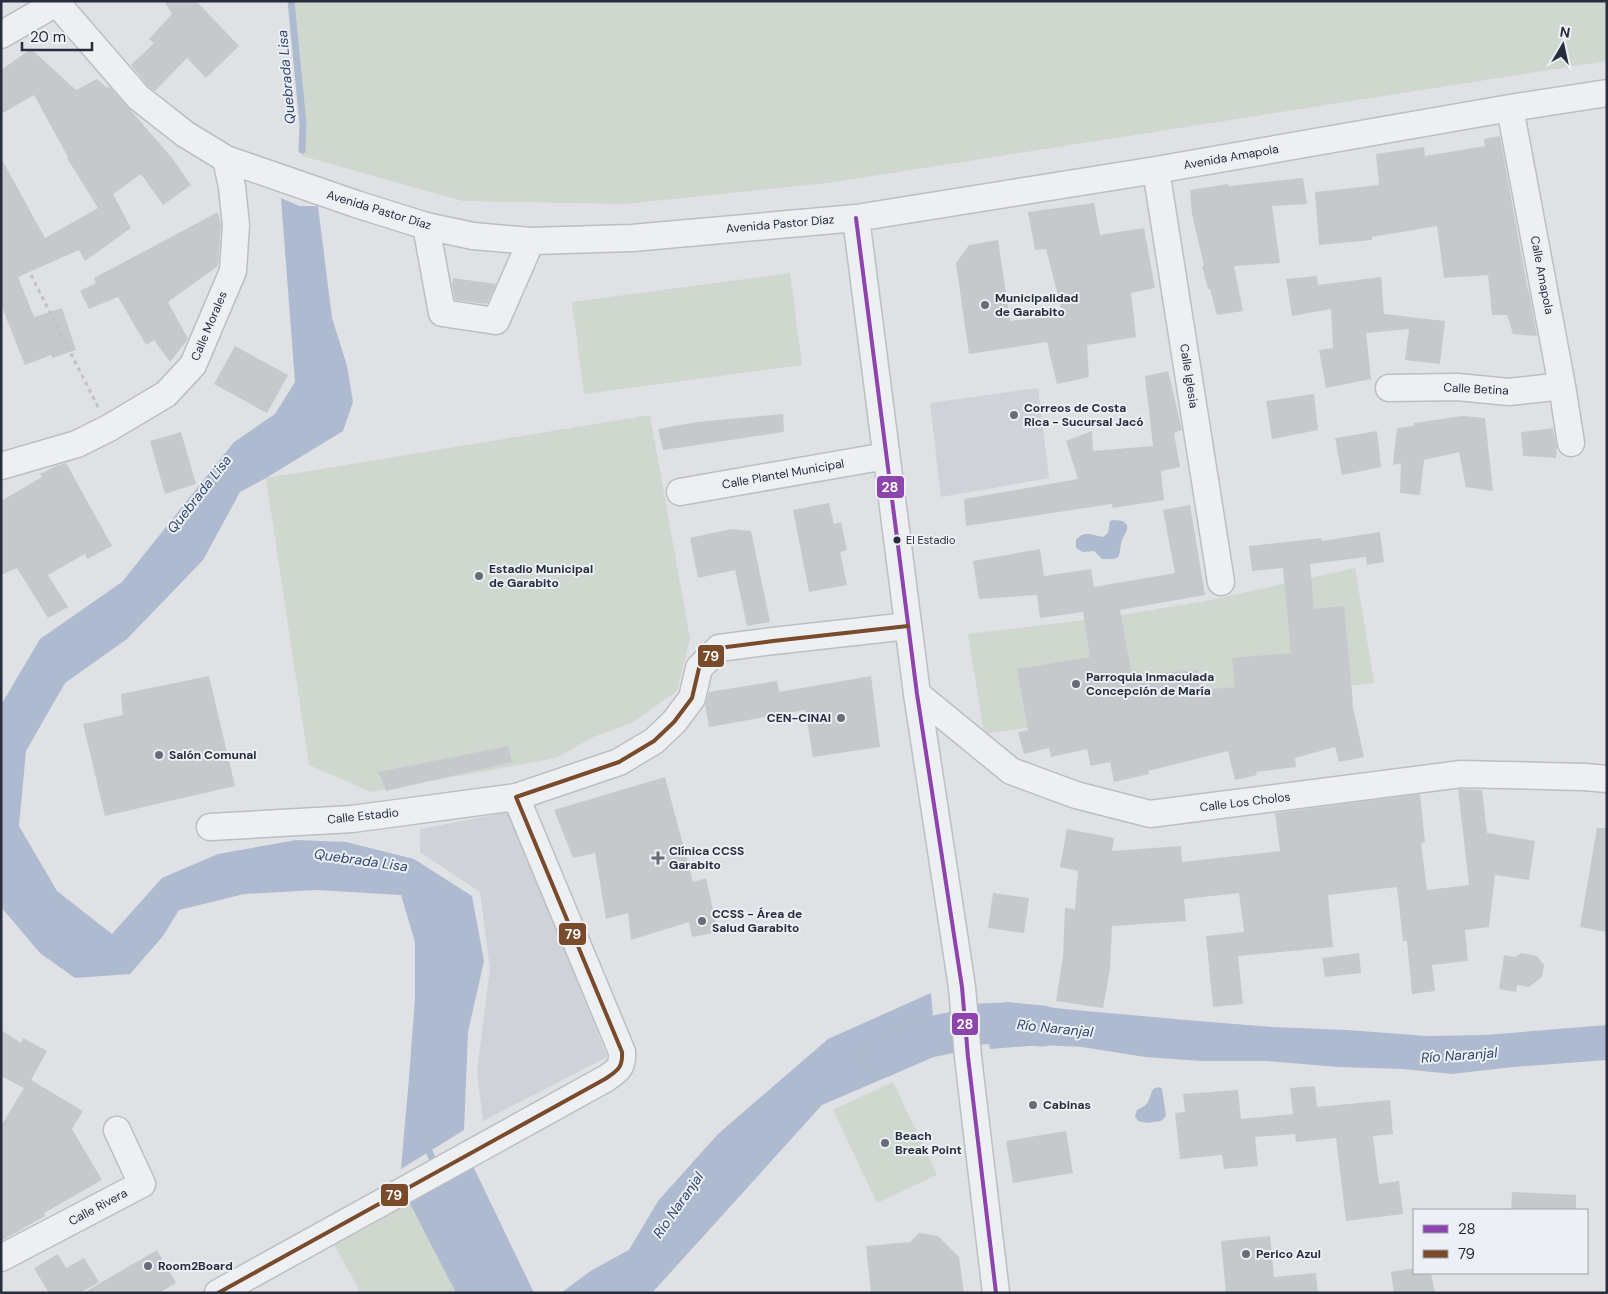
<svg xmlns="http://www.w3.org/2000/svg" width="1608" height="1294" font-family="'DM Sans',sans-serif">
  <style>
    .built { fill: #cfd2d8 }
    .green { fill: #ced8cf }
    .water { fill: #adbacf }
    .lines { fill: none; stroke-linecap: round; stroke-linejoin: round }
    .stream { stroke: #adbacf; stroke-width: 7 }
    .river { stroke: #adbacf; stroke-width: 41 }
    .building { fill: #c6c9cc }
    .minor-casing { stroke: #bcbec1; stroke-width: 29 }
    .path { stroke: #c1c2c7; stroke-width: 3; stroke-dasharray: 4 4; stroke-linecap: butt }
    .minor { stroke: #eeeff1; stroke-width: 26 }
    .bus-1-casing { stroke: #eceff4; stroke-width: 8 }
    .bus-2-casing { stroke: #eceff4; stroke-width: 8 }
    .bus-1 { stroke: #8e44ad; stroke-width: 4 }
    .bus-2 { stroke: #7a4b2a; stroke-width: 4 }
    .poi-dot { fill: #676c77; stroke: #eceff4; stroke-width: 2 }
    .bus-dot { fill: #272d3c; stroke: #eceff4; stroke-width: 2 }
    .labels { text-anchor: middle; stroke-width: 4; stroke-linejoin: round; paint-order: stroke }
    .bus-label { font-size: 11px; fill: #272d3c; stroke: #eceff4; text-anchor: start }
    .street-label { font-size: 12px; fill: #272d3c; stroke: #eceff4 }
    .poi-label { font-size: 12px; font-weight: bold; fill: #272d3c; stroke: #eceff4; text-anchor: start }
    .water-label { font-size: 14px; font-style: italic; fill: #32486f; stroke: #eceff4 }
    .line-badge { stroke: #eceff4; stroke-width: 2 }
    .badge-label { font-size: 14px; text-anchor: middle; font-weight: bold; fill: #fff }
  </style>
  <rect width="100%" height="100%" fill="#dfe1e4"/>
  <path class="built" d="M1038,388L1049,478L941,497L930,403Z
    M510,812L607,1057L483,1121L477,1071L490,969L480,892L420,852V829Z"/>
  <path class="green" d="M292,1H1607V61L827,183L625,204L463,201L302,156L303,124Z
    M790,273L802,365L584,394L572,302Z
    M650,415L690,639L677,691L632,723L593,737L556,758L371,792L309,765L266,478Z
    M1355,568L1374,683L1149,711L984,734L968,634L1110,617L1211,600Z
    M893,1082L937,1175L877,1203L833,1110Z
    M407,1198L456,1293H361L332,1241Z"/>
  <path class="water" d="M281,198L299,206H318L332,318L347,366L353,402L343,431L266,478L240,492L203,560L127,639L65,683L26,751L19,826L57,891L112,934L162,878L218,854L296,840L346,842L414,859L472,896L484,961L468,1032L464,1130L401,1169L409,1078L415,998V942L401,895L317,890L244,894L179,910L163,936L130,974L75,978L40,953L1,907V705L40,639L122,582L234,442L275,414L295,382Z
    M1114,520L1123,521L1127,525C1128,532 1124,534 1122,540C1117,556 1125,560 1102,559L1094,551L1083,552L1076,548V540C1084,530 1091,535 1103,537L1108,533L1110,521Z
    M931,993L936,1056L822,1105L652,1293H561L592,1270L629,1250L658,1201L718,1134L828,1039Z
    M1007,1002L1064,1009L1186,1020L1272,1027L1347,1030L1427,1036L1485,1035L1607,1025V1060L1513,1067L1452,1074L1403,1069L1338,1067L1267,1061H1202L1145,1057L1082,1047L1041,1045L990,1049L983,1008Z
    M1159,1087L1162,1089L1166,1116L1161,1121L1147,1123L1138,1121L1135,1116L1137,1110C1150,1104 1148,1101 1153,1089Z
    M471,1162L534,1293H456L407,1198Z"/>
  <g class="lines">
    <path class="stream" d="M291,1L303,124L302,150
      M426,1145L436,1166"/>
    <path class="river" d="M883,1057L915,1040L964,1030L979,1024L1008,1023L1042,1026"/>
  </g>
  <path class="building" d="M164,1H196L239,46L206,78L187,58L155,91L148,86L131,65L154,43L149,39L172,14Z
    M31,49L76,90L97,79L107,88L109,86L133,113L172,158L191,185L163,205L141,174L113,194L131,228L85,261L79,250L18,277L34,317L62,308L76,350L52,358L51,355L25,365L1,305V158L45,238L98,208L67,158L68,157L34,95L1,114V70Z
    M1500,136L1528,291H1529L1537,336L1513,334L1507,315H1492L1488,275L1444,278L1437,226L1372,237V240L1319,245L1315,192L1379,185L1376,154L1424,147L1425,156L1485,146L1484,139Z
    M1303,178L1307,204L1272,206L1280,263L1234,266L1243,311L1217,315L1210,289H1208L1202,266H1204L1192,214L1190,190L1228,184L1229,186Z
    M1094,203L1100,235L1144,228L1155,288L1131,293L1136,337L1087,345L1089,377L1057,384L1047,342L969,354L956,263L969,245L998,240L1010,321L1063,315L1046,249L1035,250L1028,212Z
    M218,212L221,225L218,266L168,302L188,339L170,362L154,340L146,345L118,297L89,309L80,291L96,283L94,278Z
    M1317,276L1318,285L1381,277L1384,314L1445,321L1440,364L1405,360L1409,329L1366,333L1371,379L1326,388L1319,350L1333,348L1331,309L1292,316L1286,279Z
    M453,278L496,284L487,304L455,300L452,285Z
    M235,346L288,375L267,413L214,384Z
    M1168,371L1182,430L1174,433L1180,467L1161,471L1164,500L1113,508L1112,504L966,526L964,499L1078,479L1066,441L1092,431L1093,451L1153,446L1145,376Z
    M1314,394L1318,430L1272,439L1266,401Z
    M783,414L784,432L663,450L658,429L697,422Z
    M1462,416L1485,418L1493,491L1466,487L1459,452L1424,460L1420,495L1400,493L1401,463L1393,465L1397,428L1414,426V423Z
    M1553,428L1557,447L1556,458L1523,456L1521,432Z
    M1377,431L1381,467L1342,475L1335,438Z
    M181,432L196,484L165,494L150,441Z
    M66,463L112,546L87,559L85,554L48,575L68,607L48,618L17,568L1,575V501L42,477L40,474L56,466Z
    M829,503L834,524L841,522L847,550L840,552L847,585L809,592L793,510Z
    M1190,505L1205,595L1120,610L1132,676L1197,670L1201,690L1235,687L1232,658L1291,653L1283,568L1252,571L1249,546L1321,538L1322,541L1380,532L1384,562L1367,565L1366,557L1310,564L1314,609L1344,606L1353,703H1352L1364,757L1339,762L1335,747L1295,758L1296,767L1256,772L1257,775L1235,780L1228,751L1148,771L1149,774L1114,782L1110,762L1091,766L1087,749L1051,757L1049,748L1024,754L1018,732L1028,730L1017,669L1090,657L1083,612L1040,618L1037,595L979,599L973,561L1040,549L1044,576L1091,569L1094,587L1175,573L1163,510Z
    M731,529L751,531L770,622L747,626L735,570L698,578L690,538Z
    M209,676L235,786L105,816L83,724L123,715L121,694Z
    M871,676L880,747L813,757L805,710L709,727L705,705L709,692L777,681L779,692Z
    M508,746L512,762L386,791L378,772Z
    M665,777L693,882L706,878L718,932L692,937L689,922L631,940L628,913L606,919L595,853L573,858L554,810Z
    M1458,789L1482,790L1487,833L1535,841L1529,880L1495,875L1489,927L1465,930L1468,961L1432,965L1435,991L1412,994L1407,941H1403L1397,887L1328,895L1333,947L1238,956L1243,1004L1213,1007L1206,936L1244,932L1239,893L1184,899L1186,921L1112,926L1110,969L1103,1008L1056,1001L1063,957L1065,908L1075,909L1078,871L1060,867L1067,829L1114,838L1112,851L1181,846L1182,862L1280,851L1275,813L1420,794L1425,842L1421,843L1427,890L1469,885Z
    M1597,828H1607V932L1580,927Z
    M993,893L1029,898L1024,933L988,928Z
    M1359,953L1361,973L1325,977L1322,958Z
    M1521,953L1537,956L1544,965L1542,977L1529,987L1517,985L1516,992L1499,989L1504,955L1515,957Z
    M1,1030L21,1043L23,1038L47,1051L31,1080L83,1111L72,1129L102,1180L44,1213L45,1216L1,1241V1126L24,1088L1,1076Z
    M1315,1086L1317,1107L1390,1100L1393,1134L1373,1136L1379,1184L1399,1181L1403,1214L1346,1221L1336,1138L1296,1142L1295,1134L1255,1137L1258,1166L1224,1169L1222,1155L1180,1159L1175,1113L1185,1112L1183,1094L1238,1090L1241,1119L1293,1114L1290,1088Z
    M1066,1131L1073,1173L1013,1183L1006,1141Z
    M1512,1192L1576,1195V1210H1511Z
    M919,1233L938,1236L959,1257L964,1293H871L866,1246L910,1242Z
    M1270,1236L1274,1277L1316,1273L1318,1293H1226L1221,1241Z
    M157,1250L176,1283L159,1293H83Z
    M58,1254L66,1268L84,1258L99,1282L80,1293H49L34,1268Z
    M1414,1268V1273H1431L1435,1293H1394L1391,1272Z"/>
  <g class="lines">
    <g class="minor-casing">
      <path id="minor" d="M55,1L138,97L185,134L226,159L356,204L426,226L473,236L531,241L632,238L856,218L1156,170L1510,108L1607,93
        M1,35L56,3
        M1510,108L1562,386L1571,443
        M1156,170L1221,582
        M856,218L917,694L962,987L968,1057L996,1293
        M426,226L442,313L496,321L531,241
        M1389,388L1457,387L1509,392L1562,386
        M1,466L77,444L109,428L166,394L193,365L233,271L236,225L232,187L226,159
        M680,492L886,456
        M917,694L1011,771L1076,795L1150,814L1461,774L1584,777L1607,779
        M210,827L352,819L516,797
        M1,1258L142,1184L117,1130
        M218,1293L605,1079C617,1071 623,1068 622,1052L516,797L619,762L654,741L674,722L692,698L699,668L719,648L773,641L908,626"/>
    </g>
    <path class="path" d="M31,275L98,407"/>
    <use href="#minor" class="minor"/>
    <g class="bus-1-casing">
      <path id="bus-1" d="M856,218L917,694L962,987L968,1057L996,1293"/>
    </g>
    <g class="bus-2-casing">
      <path id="bus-2" d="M218,1293L605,1079C617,1071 623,1068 622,1052L516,797L619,762L654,741L674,722L692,698L699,668L719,648L773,641L908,626"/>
    </g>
    <use href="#bus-1" class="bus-1"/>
    <use href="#bus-2" class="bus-2"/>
  </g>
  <g class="poi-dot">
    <circle cx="985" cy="305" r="5"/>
    <circle cx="1014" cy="415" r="5"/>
    <circle cx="479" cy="576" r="5"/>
    <circle cx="1076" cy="684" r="5"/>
    <circle cx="841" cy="718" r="5"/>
    <circle cx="159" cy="755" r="5"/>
    <path d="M655.5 850.5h5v5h5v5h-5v5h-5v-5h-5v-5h5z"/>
    <circle cx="702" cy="921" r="5"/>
    <circle cx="1033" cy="1105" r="5"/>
    <circle cx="885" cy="1143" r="5"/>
    <circle cx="1246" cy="1254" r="5"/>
    <circle cx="148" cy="1266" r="5"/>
  </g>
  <circle class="bus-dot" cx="897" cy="540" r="4.5"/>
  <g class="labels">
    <g class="bus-label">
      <text x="906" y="544">El Estadio</text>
    </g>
    <g class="street-label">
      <text transform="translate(1231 157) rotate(-10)" y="4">Avenida Amapola</text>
      <text transform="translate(379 210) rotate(17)" y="4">Avenida Pastor Díaz</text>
      <text transform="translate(780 224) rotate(-5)" y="4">Avenida Pastor Díaz</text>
      <text transform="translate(1542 275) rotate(79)" y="4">Calle Amapola</text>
      <text transform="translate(209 326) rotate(-67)" y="4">Calle Morales</text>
      <text transform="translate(1189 376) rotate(81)" y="4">Calle Iglesia</text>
      <text transform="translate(1476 389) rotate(3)" y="4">Calle Betina</text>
      <text transform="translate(783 474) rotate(-10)" y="4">Calle Plantel Municipal</text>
      <text transform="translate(1245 802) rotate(-7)" y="4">Calle Los Cholos</text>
      <text transform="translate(363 816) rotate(-6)" y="4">Calle Estadio</text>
      <text transform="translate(98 1207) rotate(-28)" y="4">Calle Rivera</text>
    </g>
    <g class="poi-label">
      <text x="995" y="302">Municipalidad<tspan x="995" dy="14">de Garabito</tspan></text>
      <text x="1024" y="412">Correos de Costa<tspan x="1024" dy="14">Rica - Sucursal Jacó</tspan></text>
      <text x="489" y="573">Estadio Municipal<tspan x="489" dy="14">de Garabito</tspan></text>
      <text x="1086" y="681">Parroquia Inmaculada<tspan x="1086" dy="14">Concepción de María</tspan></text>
      <text x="831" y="722" text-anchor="end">CEN-CINAI</text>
      <text x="169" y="759">Salón Comunal</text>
      <text x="669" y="855">Clínica CCSS<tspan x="669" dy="14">Garabito</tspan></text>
      <text x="712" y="918">CCSS - Área de<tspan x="712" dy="14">Salud Garabito</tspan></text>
      <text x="1043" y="1109">Cabinas</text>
      <text x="895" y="1140">Beach<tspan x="895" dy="14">Break Point</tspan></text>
      <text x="1256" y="1258">Perico Azul</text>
      <text x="158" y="1270">Room2Board</text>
    </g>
    <g class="water-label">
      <text transform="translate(286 77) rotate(-95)" y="5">Quebrada Lisa</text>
      <text transform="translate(199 494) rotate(-52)" y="5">Quebrada Lisa</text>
      <text transform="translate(361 860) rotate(8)" y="5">Quebrada Lisa</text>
      <text transform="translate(1055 1028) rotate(6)" y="5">Río Naranjal</text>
      <text transform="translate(1459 1055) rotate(-4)" y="5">Río Naranjal</text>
      <text transform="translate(678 1205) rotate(-55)" y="5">Río Naranjal</text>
    </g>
  </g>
  <g class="line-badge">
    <rect x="876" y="475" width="29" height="24" rx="5" fill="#8e44ad"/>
    <rect x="697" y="644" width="28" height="24" rx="5" fill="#7a4b2a"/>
    <rect x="558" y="922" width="29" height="24" rx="5" fill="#7a4b2a"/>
    <rect x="951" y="1012" width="28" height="24" rx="5" fill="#8e44ad"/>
    <rect x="380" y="1183" width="29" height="24" rx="5" fill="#7a4b2a"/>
  </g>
  <g class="badge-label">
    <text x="890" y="492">28</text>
    <text x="711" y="661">79</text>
    <text x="573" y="939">79</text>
    <text x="965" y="1029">28</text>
    <text x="394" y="1200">79</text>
  </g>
  <rect width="1608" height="1294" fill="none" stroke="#272d3c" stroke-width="5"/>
  <rect x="1413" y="1209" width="175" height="65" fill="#eceff4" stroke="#9da1aa"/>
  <rect x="1423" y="1225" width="25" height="8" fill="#8e44ad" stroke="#9da1aa"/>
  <text x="1458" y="1234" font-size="15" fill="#272d3c">28</text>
  <rect x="1423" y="1250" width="25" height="8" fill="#7a4b2a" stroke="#9da1aa"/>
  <text x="1458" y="1259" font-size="15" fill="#272d3c">79</text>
  <g transform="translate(1563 45) rotate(9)" stroke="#eceff4" stroke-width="4" paint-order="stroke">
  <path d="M0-4L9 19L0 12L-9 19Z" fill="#272d3c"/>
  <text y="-8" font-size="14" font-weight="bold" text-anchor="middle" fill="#272d3c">N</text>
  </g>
  <path d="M22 42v8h70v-8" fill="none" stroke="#272d3c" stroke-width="2.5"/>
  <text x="30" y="42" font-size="15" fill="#272d3c" stroke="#eceff4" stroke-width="4" paint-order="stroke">20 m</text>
</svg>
